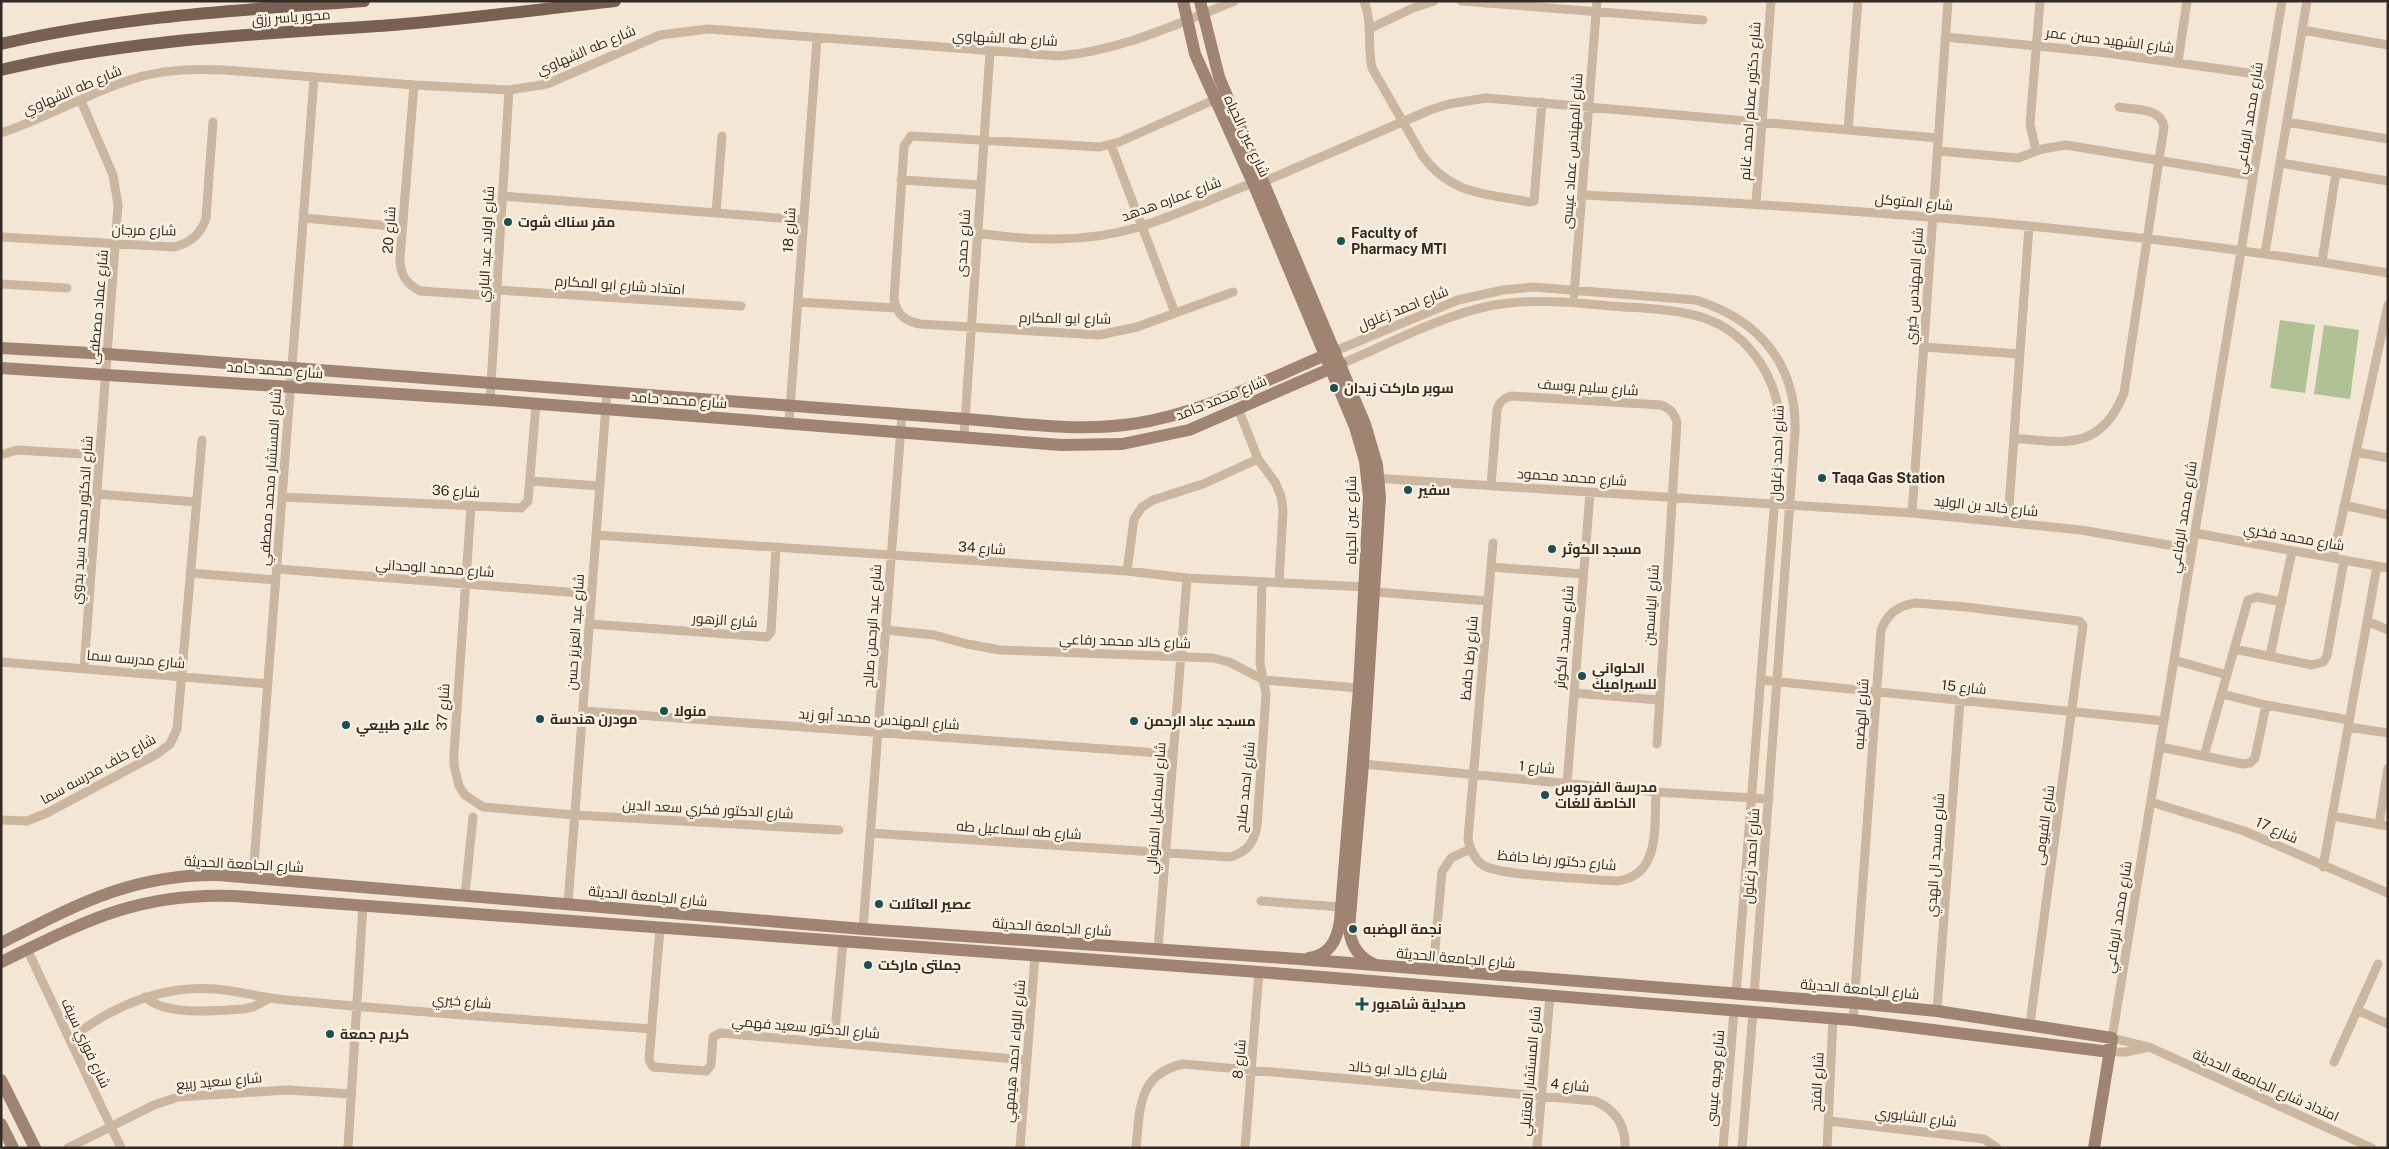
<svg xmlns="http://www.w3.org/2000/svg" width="2389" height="1149" font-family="'Public Sans',Cairo,sans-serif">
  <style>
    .green { fill: #b0c293 }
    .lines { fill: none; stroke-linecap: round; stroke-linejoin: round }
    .street { stroke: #cbb6a0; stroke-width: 9 }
    .secondary { stroke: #9f8471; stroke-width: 12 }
    .primary { stroke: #786153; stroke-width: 12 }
    .poi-dot { fill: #165059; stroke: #faf0e0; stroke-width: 2 }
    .labels { text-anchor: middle; stroke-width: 5; stroke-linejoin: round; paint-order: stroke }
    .street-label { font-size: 14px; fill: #342a24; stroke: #faf0e0 }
    .poi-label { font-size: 14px; font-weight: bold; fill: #342a24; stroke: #faf0e0; text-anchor: start }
  </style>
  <rect width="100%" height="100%" fill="#f3e6d4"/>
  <path class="green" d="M2280,320L2315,325L2305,393L2270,388Z
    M2324,325L2359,330L2350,399L2314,394Z"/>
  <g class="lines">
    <path class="street" d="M1364,1C1373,23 1367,46 1372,68L1422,155C1451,195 1484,193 1529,202L1534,201L1542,102
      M1461,1L1703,20
      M2282,1L2112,1038L2149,1047L2372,1148
      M1369,29L1413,8L1434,1
      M2302,30L2388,45
      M1945,37L2107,53L2270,76
      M2178,62L2187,1
      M414,85L400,258C400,274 405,283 420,291L496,296
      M1214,100L1119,142L1100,147L911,136L904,146L894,299C897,315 905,321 920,324L1099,335L1137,327L1233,292
      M81,101L113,175L118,205L84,669
      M2287,122L2388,139
      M1848,130L1858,1
      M1,133C47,118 88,93 133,79C163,69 194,69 225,70L414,85L509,90L547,84L660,35L708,29L1059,56C1123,50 1176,24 1235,1
      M1111,145L1175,313
      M1938,151L2018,158L2042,149L2066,145L2253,176
      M2036,151L2030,124L2040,1
      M2281,163L2388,181
      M901,180L980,185
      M1263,182L1430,110L1449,104L1486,98L1938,138
      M1583,195C1852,208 2121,228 2388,273
      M502,196L804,220
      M1756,203L1771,1
      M716,213L722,136
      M304,218L402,227
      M977,233C1031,241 1086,243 1139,227C1178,215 1215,197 1253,183
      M1,237L174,247C191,243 201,234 206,218L213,122
      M2265,253L2307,1
      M2322,262L2336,172
      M1,284L67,288
      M497,290L741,306
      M1574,295L1597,1
      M798,302L896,308
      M1924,347L2020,354
      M1335,351L1458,300L1503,290L1533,287L1696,300C1760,320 1797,365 1795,432L1754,996
      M1341,364C1389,344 1438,317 1489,306C1529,298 1570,302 1610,306C1636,308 1664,308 1689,314C1746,325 1781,378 1780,433L1736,995
      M490,400L509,90
      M1238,408L1258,459L1275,482L1281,496L1283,511L1279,583
      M789,423L817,39
      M964,436L990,52
      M2014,438C2065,443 2101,451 2124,393L2164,127C2161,107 2135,110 2119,107
      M2356,452L2388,458
      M1,455L17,450L100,455
      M1373,478L1912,513L2081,530L2192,549
      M530,481L600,486
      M1491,486L1497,410C1499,402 1503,398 1511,396L1661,405C1670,408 1674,413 1677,422L1657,744
      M97,494L196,502
      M282,497L521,508L528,501L536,404
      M2344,505L2388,515
      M471,506L454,753V765L459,786L465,795L483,807L575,815L839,830
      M1912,513L1948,1
      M2008,521L2029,226
      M2195,533L2388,568
      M596,535L1127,571L1187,578L1365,587
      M1493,543L1468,839C1470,849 1474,859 1483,865C1498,876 1592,879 1617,881C1661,876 1654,826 1656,792
      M2333,558L2388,305
      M1491,567L1583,574
      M277,569L592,594
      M1127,571L1134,519L1142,507L1153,500L1203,484L1258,459
      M190,573L276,580
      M1376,592L1488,601
      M2367,621L2388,630
      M590,624L767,637L771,632L776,548
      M886,630L934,635L967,644L1000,650L1213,658L1229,662L1264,680L1359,688
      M2234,649L2312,665L2323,662L2327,656L2344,560
      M2270,656L2292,551
      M2174,660L2227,675
      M1,662L268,684
      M1761,680L2164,721
      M1574,693L1659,700
      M2222,694L2266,705L2349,720
      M583,711L1173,754
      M2348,727L2388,733
      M2160,747L2243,764L2250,763L2255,758L2266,705
      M2204,756L2248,600L2257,597L2282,602
      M1363,764L1656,792L1769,799
      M1567,784L1590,493
      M2151,802L2244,831L2388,893
      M2332,816L2388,826
      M1,820L27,821L47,813L157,754L170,744L177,729L202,440
      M2379,825L2388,768
      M870,833L1230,857C1247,852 1254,843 1257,826L1266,694L1260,663L1262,582
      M2323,867L2377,566
      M253,877L314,78
      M465,895L473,817
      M1261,901L1341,907
      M568,904L607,392
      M660,928L649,1060L653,1067L706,1071L711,1065L713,1037L720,1033L1027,1060
      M863,929L902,414
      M27,949L121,1148
      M1158,949L1187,578
      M1433,971L1442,872L1451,858L1470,849
      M145,997C165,1016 216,1011 243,1009L253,1007L270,998
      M2357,1010L2388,1024
      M1937,1011L1960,700
      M1853,1020L1881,630C1887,614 1899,605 1916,603L1966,607L2079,621L2083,625L2030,1024
      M70,1039C102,1014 137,996 178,990C214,985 238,993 271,998C288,1001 304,1001 320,1003C431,1013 541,1021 652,1029
      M834,1043L843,942
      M2110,1052H2126L2149,1047
      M2334,1062L2378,964
      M1829,1121L1984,1139L1997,1148
      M68,1148L154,1105L178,1097L287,1090L352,1094
      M348,1148L363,905
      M1020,1148L1035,956
      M1136,1148C1140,1110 1137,1074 1183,1064L1595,1101C1616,1110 1626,1125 1625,1148
      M1245,1148L1259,972
      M1537,1148L1550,996
      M1723,1148L1734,1011
      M1742,1148L1753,1012
      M1827,1148L1833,1018"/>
    <path class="secondary" d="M1183,1L1195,54L1253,183L1355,427L1365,461L1369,497L1359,688L1340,921C1337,940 1330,955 1309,958
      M1200,1L1219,77L1365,424L1377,465L1380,497L1363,764L1349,929C1351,946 1360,959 1376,965
      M1,348L108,354L965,419C1020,423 1077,432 1132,424C1202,414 1270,378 1335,351
      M1,368L490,400L1061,445L1122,444L1189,430L1341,364
      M1,943C76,905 132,874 218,875L863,929L1299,959L1855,1003L1937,1011L2112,1038L2094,1148
      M1,962C84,922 138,892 234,896L1259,972L1853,1020L2110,1052
      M1,1080L35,1148
      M1,1124L13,1148"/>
    <path class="primary" d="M1,44C121,16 242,10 364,1
      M1,70C129,39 262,34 393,25C467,19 541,9 615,1"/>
  </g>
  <g class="poi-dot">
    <circle cx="508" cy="222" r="5"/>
    <circle cx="1341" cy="241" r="5"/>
    <circle cx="1334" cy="388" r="5"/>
    <circle cx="1822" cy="478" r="5"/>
    <circle cx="1408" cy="490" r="5"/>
    <circle cx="1552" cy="549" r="5"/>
    <circle cx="1582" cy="676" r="5"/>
    <circle cx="664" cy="711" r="5"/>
    <circle cx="540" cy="719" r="5"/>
    <circle cx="1134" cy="721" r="5"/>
    <circle cx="346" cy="725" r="5"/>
    <circle cx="1545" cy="795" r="5"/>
    <circle cx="879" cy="904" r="5"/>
    <circle cx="1353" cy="929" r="5"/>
    <circle cx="868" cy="965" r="5"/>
    <path d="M1359.5 996.5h5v5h5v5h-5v5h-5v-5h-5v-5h5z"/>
    <circle cx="330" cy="1034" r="5"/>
  </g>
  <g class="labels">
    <g class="street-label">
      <text transform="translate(291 17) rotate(-4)" y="5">محور ياسر رزق</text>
      <text transform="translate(1005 38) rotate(3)" y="5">شارع طه الشهاوي</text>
      <text transform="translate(2110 40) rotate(7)" y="5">شارع الشهيد حسن عمر</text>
      <text transform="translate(586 50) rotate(-23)" y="5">شارع طه الشهاوي</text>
      <text transform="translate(72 90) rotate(-23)" y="5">شارع طه الشهاوي</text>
      <text transform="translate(1750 101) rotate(-86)" y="5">شارع دكتور عصام احمد غانم</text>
      <text transform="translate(2249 118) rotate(-81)" y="5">شارع محمد الرفاعي</text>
      <text transform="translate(1247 136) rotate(65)" y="5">شارع عين الحياه</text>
      <text transform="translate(1572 151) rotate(-86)" y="5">شارع المهندس عماد عيسى</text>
      <text transform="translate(1171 199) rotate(-20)" y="5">شارع عماره هدهد</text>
      <text transform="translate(1914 202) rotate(5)" y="5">شارع المتوكل</text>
      <text transform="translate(144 230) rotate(1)" y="5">شارع مرجان</text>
      <text transform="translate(389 230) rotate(-86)" y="5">شارع 20</text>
      <text transform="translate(789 230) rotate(-86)" y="5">شارع 18</text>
      <text transform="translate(963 243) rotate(-86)" y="5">شارع حمدى</text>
      <text transform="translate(486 244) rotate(-87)" y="5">شارع اولاد عبد الباري</text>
      <text transform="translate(620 285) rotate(4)" y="5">امتداد شارع ابو المكارم</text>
      <text transform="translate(1914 286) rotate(-86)" y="5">شارع المهندس خيري</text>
      <text transform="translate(98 307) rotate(-85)" y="5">شارع عماد مصطفى</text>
      <text transform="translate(1403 308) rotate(-22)" y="5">شارع احمد زغلول</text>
      <text transform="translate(1065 318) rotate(1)" y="5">شارع ابو المكارم</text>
      <text transform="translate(275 370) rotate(4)" y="5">شارع محمد حامد</text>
      <text transform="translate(1588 387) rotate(4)" y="5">شارع سليم يوسف</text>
      <text transform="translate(1221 398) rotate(-22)" y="5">شارع محمد حامد</text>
      <text transform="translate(679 400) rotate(4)" y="5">شارع محمد حامد</text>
      <text transform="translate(1777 453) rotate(-88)" y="5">شارع احمد زغلول</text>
      <text transform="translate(270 477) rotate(-86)" y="5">شارع المستشار محمد مصطفي</text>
      <text transform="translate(1572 477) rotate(4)" y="5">شارع محمد محمود</text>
      <text transform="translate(456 491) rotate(3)" y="5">شارع 36</text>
      <text transform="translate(1986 506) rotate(6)" y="5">شارع خالد بن الوليد</text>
      <text transform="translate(2183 517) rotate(-81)" y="5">شارع محمد الرفاعي</text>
      <text transform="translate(82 520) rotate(-86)" y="5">شارع الدكتور محمد سيد بدوي</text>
      <text transform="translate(1351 520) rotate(-90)" y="5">شارع عين الحياه</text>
      <text transform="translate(2294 537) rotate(10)" y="5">شارع محمد فخري</text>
      <text transform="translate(982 548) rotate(4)" y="5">شارع 34</text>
      <text transform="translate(435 568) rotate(4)" y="5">شارع محمد الوحداني</text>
      <text transform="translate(1651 605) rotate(-86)" y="5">شارع الياسمين</text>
      <text transform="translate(725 620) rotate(4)" y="5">شارع الزهور</text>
      <text transform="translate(872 626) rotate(-86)" y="5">شارع عبد الرحمن صالح</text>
      <text transform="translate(575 632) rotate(-86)" y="5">شارع عبد العزيز حسن</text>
      <text transform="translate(1564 637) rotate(-85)" y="5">شارع مسجد الكوثر</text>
      <text transform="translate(1125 641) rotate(2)" y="5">شارع خالد محمد رفاعي</text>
      <text transform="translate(1469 658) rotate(-85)" y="5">شارع رضا حافظ</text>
      <text transform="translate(136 659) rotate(5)" y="5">شارع مدرسه سما</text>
      <text transform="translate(1964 687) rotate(6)" y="5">شارع 15</text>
      <text transform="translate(443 707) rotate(-86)" y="5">شارع 37</text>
      <text transform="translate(1861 714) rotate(-86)" y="5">شارع الهضبه</text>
      <text transform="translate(879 719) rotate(4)" y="5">شارع المهندس محمد أبو زيد</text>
      <text transform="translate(1537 767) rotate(5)" y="5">شارع 1</text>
      <text transform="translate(98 769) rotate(-29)" y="5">شارع خلف مدرسه سما</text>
      <text transform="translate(1245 787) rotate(-84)" y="5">شارع احمد صلاح</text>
      <text transform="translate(1156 808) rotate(-86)" y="5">شارع اسماعيل المنوالي</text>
      <text transform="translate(708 809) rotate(3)" y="5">شارع الدكتور فكري سعد الدين</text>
      <text transform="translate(2044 825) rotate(-82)" y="5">شارع الفيومى</text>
      <text transform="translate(1019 830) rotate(4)" y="5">شارع طه اسماعيل طه</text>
      <text transform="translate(2277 830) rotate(24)" y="5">شارع 17</text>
      <text transform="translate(1935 855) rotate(-86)" y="5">شارع مسجد ال الهدي</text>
      <text transform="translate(1751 856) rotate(-86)" y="5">شارع احمد زغلول</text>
      <text transform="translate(1557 860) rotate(5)" y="5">شارع دكتور رضا حافظ</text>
      <text transform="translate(244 864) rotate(3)" y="5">شارع الجامعة الحديثة</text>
      <text transform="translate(648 896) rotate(5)" y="5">شارع الجامعة الحديثة</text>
      <text transform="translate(2118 917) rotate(-81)" y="5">شارع محمد الرفاعي</text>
      <text transform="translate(1052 927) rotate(4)" y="5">شارع الجامعة الحديثة</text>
      <text transform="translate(1456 958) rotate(5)" y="5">شارع الجامعة الحديثة</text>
      <text transform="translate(1860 989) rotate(5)" y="5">شارع الجامعة الحديثة</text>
      <text transform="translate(462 1001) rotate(5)" y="5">شارع خيري</text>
      <text transform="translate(806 1027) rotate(5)" y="5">شارع الدكتور سعيد فهمي</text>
      <text transform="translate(86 1043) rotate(65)" y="5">شارع فوزي سيف</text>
      <text transform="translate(1014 1051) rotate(-85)" y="5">شارع اللواء احمد هيمهي</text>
      <text transform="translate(1239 1059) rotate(-85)" y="5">شارع 8</text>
      <text transform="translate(1398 1070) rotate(5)" y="5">شارع خالد ابو خالد</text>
      <text transform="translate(1530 1071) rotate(-85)" y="5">شارع المستشار العنتبلي</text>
      <text transform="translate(1715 1078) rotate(-85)" y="5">شارع وجيه عيسى</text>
      <text transform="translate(219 1081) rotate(-5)" y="5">شارع سعيد ربيع</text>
      <text transform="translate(1817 1082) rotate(-87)" y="5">شارع الفتح</text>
      <text transform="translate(1570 1085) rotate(5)" y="5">شارع 4</text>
      <text transform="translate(2266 1085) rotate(24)" y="5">امتداد شارع الجامعة الحديثة</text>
      <text transform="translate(1916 1117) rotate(7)" y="5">شارع الشابوري</text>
    </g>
    <g class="poi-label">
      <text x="518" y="227">مقر سناك شوت</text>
      <text x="1351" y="238">Faculty of<tspan x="1351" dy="16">Pharmacy MTI</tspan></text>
      <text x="1344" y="393">سوبر ماركت زيدان</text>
      <text x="1832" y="483">Taqa Gas Station</text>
      <text x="1418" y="495">سفير</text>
      <text x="1562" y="554">مسجد الكوثر</text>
      <text x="1592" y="673">الحلواني<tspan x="1592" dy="16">للسيراميك</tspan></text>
      <text x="674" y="716">منولا</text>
      <text x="550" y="724">مودرن هندسة</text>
      <text x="1144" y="726">مسجد عباد الرحمن</text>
      <text x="356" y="730">علاج طبيعي</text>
      <text x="1555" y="792">مدرسة الفردوس<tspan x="1555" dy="16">الخاصة للغات</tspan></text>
      <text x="889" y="909">عصير العائلات</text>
      <text x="1363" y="934">نجمة الهضبه</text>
      <text x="878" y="970">جملتى ماركت</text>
      <text x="1372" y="1009">صيدلية شاهبور</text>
      <text x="340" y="1039">كريم جمعة</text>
    </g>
  </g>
  <rect width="2389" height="1149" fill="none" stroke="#342a24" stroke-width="5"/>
</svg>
